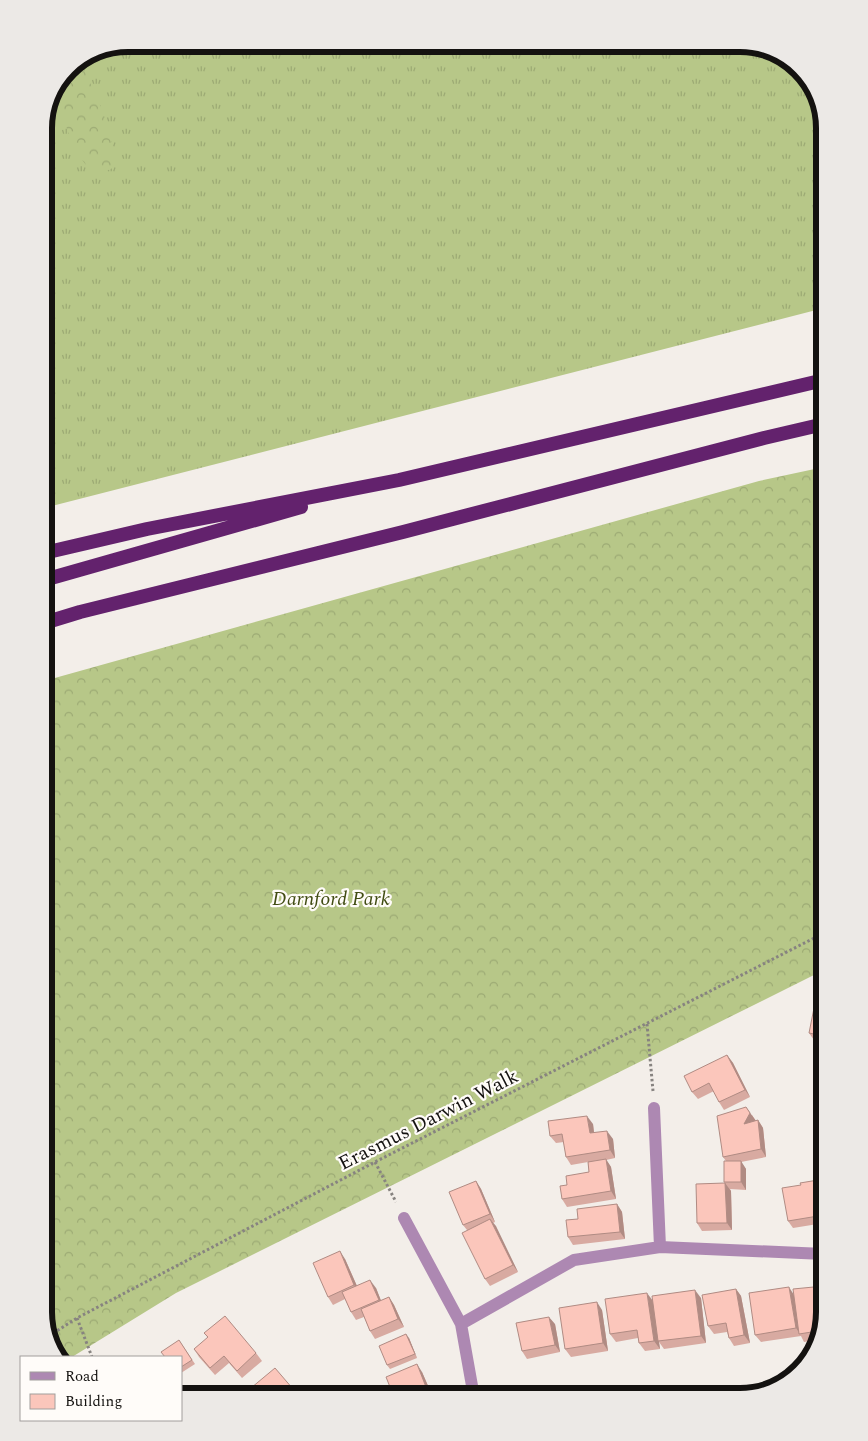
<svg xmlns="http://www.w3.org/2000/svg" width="868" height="1441" font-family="Spectral,serif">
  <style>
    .grass { fill: url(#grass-tufts) }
    .forest { fill: url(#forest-crowns) }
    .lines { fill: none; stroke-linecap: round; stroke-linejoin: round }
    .path { stroke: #878380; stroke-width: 3; stroke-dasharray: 2.5 2.5; stroke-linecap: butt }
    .minor { stroke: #ad88b2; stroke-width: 12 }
    .trunk { stroke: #63226d; stroke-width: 14 }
    .wall { fill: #d8aaa1 }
    .shaded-wall { fill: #b08b83 }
    .building { fill: #fbc6bb; stroke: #b08b83 }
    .labels { text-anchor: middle; stroke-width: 4.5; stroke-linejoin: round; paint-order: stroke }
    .park-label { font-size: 20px; font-style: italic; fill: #414c13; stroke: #fffcf9 }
    .street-label { font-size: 20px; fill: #141210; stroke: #fffcf9 }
    .rim { fill: none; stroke: #141210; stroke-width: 6 }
  </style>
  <defs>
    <pattern id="grass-tufts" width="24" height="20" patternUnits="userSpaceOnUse" patternTransform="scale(1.25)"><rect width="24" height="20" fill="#b7c788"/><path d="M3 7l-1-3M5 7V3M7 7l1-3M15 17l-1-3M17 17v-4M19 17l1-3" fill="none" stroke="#9caa74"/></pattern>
    <pattern id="forest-crowns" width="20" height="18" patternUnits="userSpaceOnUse" patternTransform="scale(1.25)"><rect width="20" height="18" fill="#b7c788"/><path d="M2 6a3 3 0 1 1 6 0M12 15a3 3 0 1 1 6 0" fill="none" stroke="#9caa74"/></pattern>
  </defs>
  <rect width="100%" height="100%" fill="#f3eee9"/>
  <path class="grass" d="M745,44L787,58L816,91L824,129V308L44,508V124L69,68L97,50Z"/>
  <path class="forest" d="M80,61L98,100L106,121L114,150L113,168C110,169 105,172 102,172C76,174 62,112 57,94L69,68Z
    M824,467V970L176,1293L72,1357H59L52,1350L44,1312V681L759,481Z"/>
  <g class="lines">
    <path class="path" d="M821,935L824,941
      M647,1024L653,1091
      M375,1162L396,1202
      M77,1318L92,1357
      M49,1336L77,1318L375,1162L824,933"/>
    <path class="minor" d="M654,1108L660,1247
      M404,1218L461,1324L474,1397
      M461,1324L574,1260L660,1247L824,1254"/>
    <path class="trunk" d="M44,553L147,529L399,480L824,380
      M44,580L301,507
      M44,623L80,612L403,532L764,438L824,424"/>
  </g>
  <path class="wall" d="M824,999V1042L814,1040L809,1033Z
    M727,1055L733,1063L750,1097L724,1110L719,1102L714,1091L698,1099L692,1092Z
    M752,1115L756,1121L758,1120L763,1128L766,1157L741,1162L746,1169V1190L730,1189L731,1191L732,1230L702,1231L697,1223L725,1183L724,1182L726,1161L723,1157Z
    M593,1124L594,1133L613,1139L615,1158L606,1160L611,1167L616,1199L567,1207L562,1199L567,1185L589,1172L588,1162L571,1165L566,1157L564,1142L556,1143L550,1136Z
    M824,1179V1223L793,1228L788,1221Z
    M476,1181L481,1189L495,1222L493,1223L518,1272L490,1286L485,1279L467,1230L463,1225Z
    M617,1204L622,1212L625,1239L573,1245L568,1237L578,1219Z
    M345,1259L357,1286L376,1288L381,1301L389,1297L394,1305L404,1327L375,1339L370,1331L364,1317L356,1320L351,1312L345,1299L333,1305L328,1297Z
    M736,1289L741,1296L750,1343L734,1346L729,1338L727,1332L714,1334L708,1326Z
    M794,1294L824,1312L816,1340L804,1342L801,1336L761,1342L755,1335Z
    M701,1298L706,1343L664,1349L659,1342L660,1349L645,1351L639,1343L638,1338L616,1342L610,1334L653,1301Z
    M602,1310L608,1351L571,1357L565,1349Z
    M555,1324L560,1352L527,1359L522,1351Z
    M204,1333L256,1353L262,1361L242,1378L229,1363L215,1375L199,1357L194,1349L208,1338Z
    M409,1338L417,1358L390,1369L387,1365Z
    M179,1340L195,1364L181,1373V1357Z
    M422,1372L432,1395L426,1397H394Z"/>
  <path class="shaded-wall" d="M727,1055L733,1063L750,1097L745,1090Z
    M746,1107L756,1121L744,1124Z
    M587,1116L593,1124L595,1141L590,1133Z
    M758,1120L763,1128L766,1157L761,1149Z
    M607,1131L613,1139L615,1158L610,1150Z
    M606,1159L611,1167L616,1199L611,1191Z
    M741,1161L746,1169V1190L741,1182Z
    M476,1181L481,1189L495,1222L490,1214Z
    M725,1183L731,1191L732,1230L727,1223Z
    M617,1204L622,1212L625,1239L620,1232Z
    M490,1219L496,1226L518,1272L513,1265Z
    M340,1251L345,1259L360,1293L354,1285Z
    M370,1280L376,1288L384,1308L379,1300Z
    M789,1287L794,1295L800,1334L796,1328Z
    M736,1289L741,1296L750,1343L744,1335Z
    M695,1290L701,1298L706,1343L701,1336Z
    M647,1293L653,1301L660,1349L654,1341Z
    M389,1297L394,1305L404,1327L398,1319Z
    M597,1302L602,1310L608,1351L603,1343Z
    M549,1317L555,1324L560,1352L555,1345Z
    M406,1334L409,1338L417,1358L415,1354Z
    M417,1364L422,1372L432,1395L426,1387Z"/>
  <path class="building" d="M816,998L824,999V1036L809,1033Z
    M824,1052V1073L821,1053Z
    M727,1055L745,1090L719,1102L709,1083L692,1092L684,1076Z
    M746,1107L750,1113L744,1124L758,1120L761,1149L723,1157L717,1116Z
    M824,1107V1115L822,1114Z
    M587,1116L590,1133L607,1131L610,1150L566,1157L562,1134L550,1136L548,1121Z
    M606,1159L611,1191L562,1199L560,1186L567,1185L566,1176L589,1172L588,1162Z
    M724,1161H741V1182H724Z
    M824,1179V1215L788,1221L782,1188L801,1185L800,1183Z
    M476,1181L490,1214L463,1225L449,1192Z
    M725,1183L727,1223H697L696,1184Z
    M617,1204L620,1232L568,1237L566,1220L578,1219L577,1209Z
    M490,1219L513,1265L485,1279L462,1233Z
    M340,1251L354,1285L328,1297L313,1263Z
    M370,1280L379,1300L351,1312L342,1292Z
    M824,1286V1312L818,1331L799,1334L793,1289Z
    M789,1287L796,1328L755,1335L749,1293Z
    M736,1289L744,1335L729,1338L726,1323L708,1326L702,1295Z
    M695,1290L701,1336L658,1341L652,1296Z
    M647,1293L654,1341L639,1343L637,1330L610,1334L605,1299Z
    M389,1297L398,1319L370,1331L361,1309Z
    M597,1302L603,1343L565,1349L559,1308Z
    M225,1316L256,1353L237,1371L224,1356L210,1368L194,1349L208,1337L204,1333Z
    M549,1317L555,1345L522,1351L516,1323Z
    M406,1334L415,1354L387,1365L379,1346Z
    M179,1340L192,1360L181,1367V1357H165L161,1352Z
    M417,1364L426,1387L402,1397H394L386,1377Z
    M275,1368L299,1396L298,1397H259L251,1388Z"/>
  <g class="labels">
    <g class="park-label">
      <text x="331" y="905">Darnford Park</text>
    </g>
    <g class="street-label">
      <text transform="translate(428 1119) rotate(-27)" y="7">Erasmus Darwin Walk</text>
    </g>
  </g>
  <path d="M0 0H868V1441H0ZM128 52H740A76 76 0 0 1 816 128V1312A76 76 0 0 1 740 1388H128A76 76 0 0 1 52 1312V128A76 76 0 0 1 128 52Z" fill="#ece9e6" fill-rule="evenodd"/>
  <path class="rim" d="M128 52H740A76 76 0 0 1 816 128V1312A76 76 0 0 1 740 1388H128A76 76 0 0 1 52 1312V128A76 76 0 0 1 128 52Z"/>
  <rect x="20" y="1356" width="162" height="65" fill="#fffcf9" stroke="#a19e9c"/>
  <rect x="30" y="1372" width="25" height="8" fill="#ad88b2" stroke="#a19e9c"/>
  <text x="65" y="1381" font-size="15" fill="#141210">Road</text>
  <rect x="30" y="1394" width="25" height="15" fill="#fbc6bb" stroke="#a19e9c"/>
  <text x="65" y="1406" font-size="15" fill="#141210">Building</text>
</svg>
